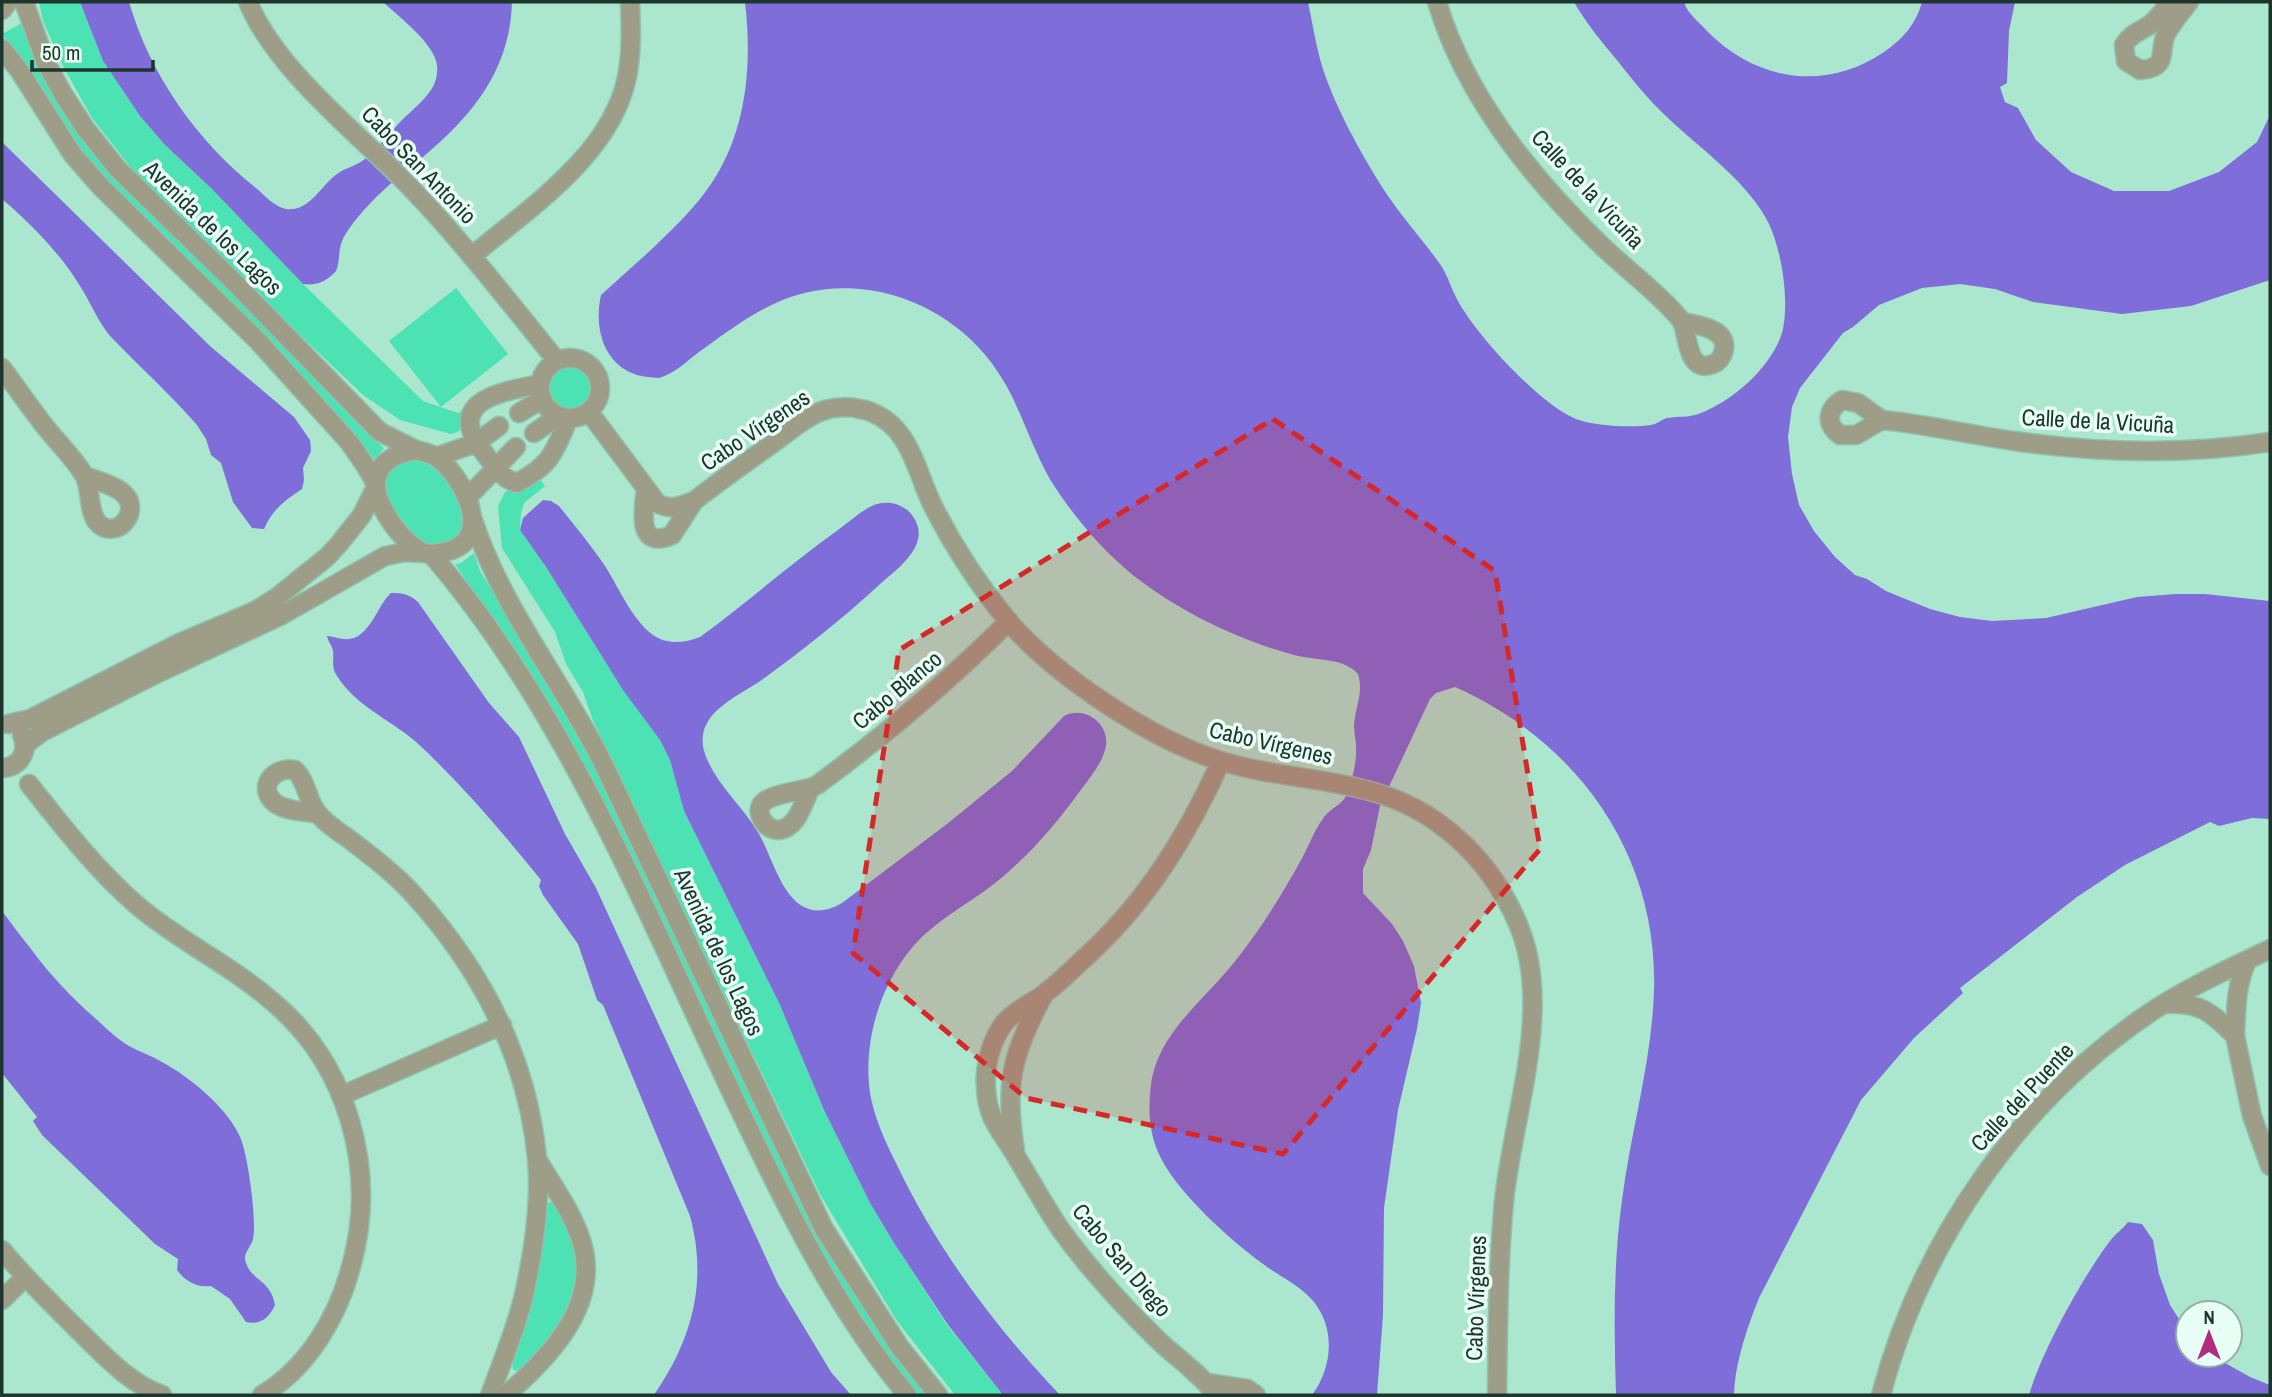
<svg xmlns="http://www.w3.org/2000/svg" width="2272" height="1397" font-family="'Archivo Narrow',sans-serif">
  <style>
    .green { fill: #4de2b4 }
    .water { fill: #7f6dda }
    .lines { fill: none; stroke-linecap: round; stroke-linejoin: round }
    .minor-casing { stroke: #8fc3ae; stroke-width: 21 }
    .tertiary-casing { stroke: #8fc3ae; stroke-width: 21 }
    .minor { stroke: #9e9e88; stroke-width: 18 }
    .tertiary { stroke: #9e9e88; stroke-width: 18 }
    .marked { fill: #d62828; fill-opacity: 0.2; stroke: #d62828; stroke-width: 5; stroke-dasharray: 14 9; stroke-linejoin: round }
    .labels { text-anchor: middle; stroke-width: 7; stroke-linejoin: round; paint-order: stroke }
    .street-label { font-size: 23px; fill: #1d352c; stroke: #e8fff5 }
  </style>
  <rect width="100%" height="100%" fill="#abe7cf"/>
  <path class="green" d="M39,2H80L103,61L140,116L165,145L212,189L303,284L423,401L458,413L469,405L466,425L457,432L451,434L400,420L363,395L236,274L132,169L92,118L64,68L43,21Z
    M22,23L46,79L73,127L111,174L243,302L368,434L384,448L375,460L283,355L107,180L68,134L36,81L2,34Z
    M456,288L508,354L441,407L389,341Z
    M548 389a22 22 0 1 1 44 0a22 22 0 1 1-44 0Z
    M410,459C428,460 443,475 453,489C467,510 471,546 437,547C432,547 426,543 422,541C399,527 375,494 391,468Z
    M539,477L545,486L524,503L521,513L520,530L546,567L601,655L660,740L670,760L684,811L780,1005L824,1110L870,1203L894,1243L947,1325L1003,1395H955L897,1321L821,1196L593,721L583,692L566,664L555,632L502,548L498,506L505,492L526,484Z
    M474,553L480,571L561,702L598,771L803,1201L929,1395H918L861,1319L826,1262L518,659L455,564L461,563Z
    M550,1202H556C574,1227 585,1282 571,1311C562,1328 540,1351 528,1367L519,1371L513,1370L512,1363L521,1334L543,1207Z"/>
  <path class="water" d="M80,2H129C150,75 197,141 256,188C264,195 275,207 286,209C310,212 320,186 337,174C345,168 356,166 365,159C379,148 389,134 401,121C411,111 423,102 431,90C436,83 438,74 437,65C434,43 399,17 383,2H512C510,69 474,114 424,156C394,181 367,201 345,235C337,248 341,259 336,271C327,281 317,286 303,284L212,189L165,145L140,116L103,61Z
    M745,2H1308C1312,21 1315,40 1320,59C1332,102 1360,152 1384,190C1401,216 1422,239 1440,264C1447,274 1450,285 1455,295C1470,329 1541,406 1576,419C1594,426 1632,428 1651,425C1657,424 1661,420 1667,418C1678,416 1690,418 1701,413C1734,400 1771,367 1782,333C1790,303 1782,252 1769,224C1750,184 1701,149 1669,119C1647,99 1630,76 1611,53C1597,36 1585,21 1574,2H1684C1687,13 1699,22 1707,31C1756,81 1825,92 1884,52C1903,39 1916,24 1922,2H2015L2009,31L2007,83L2000,87L2005,102L2018,108L2036,140L2071,172L2114,191H2169L2219,172L2257,142L2270,115V280L2191,306L2122,314L2033,302L1995,289L1960,284L1922,288L1879,305L1853,327L1843,333L1800,388L1792,407L1788,437L1792,474L1799,505L1814,531L1835,557L1855,575L1867,579L1886,591L1930,609L1960,617L1992,621L2046,618L2137,597L2176,594H2205L2270,601V819L2252,818L2219,826L2210,822L2125,865L2077,897L1960,988L1963,993L1914,1038L1861,1100L1759,1298C1747,1328 1735,1363 1734,1395H1616C1614,1330 1613,1265 1622,1200C1631,1130 1652,1061 1654,990C1658,854 1577,741 1455,687L1436,693L1430,699L1380,806L1371,850L1363,869V893L1392,924L1403,941L1414,966L1421,1003L1417,1029L1398,1110L1384,1208L1383,1315L1377,1395H1312C1332,1368 1336,1330 1314,1302C1301,1286 1279,1276 1263,1264C1230,1240 1174,1190 1158,1152C1149,1131 1148,1108 1151,1085C1158,1032 1205,1000 1236,960C1260,930 1281,896 1300,862C1308,848 1313,833 1322,820C1328,809 1343,805 1347,794C1352,779 1357,763 1356,747C1356,740 1354,733 1354,726C1355,707 1364,693 1358,674C1343,657 1316,661 1294,655C1236,639 1182,613 1134,576C1102,550 1073,516 1051,481C1033,450 1023,416 1006,385C967,314 883,274 804,293C764,303 731,329 699,352C687,361 674,374 659,378C652,377 644,377 637,375C602,364 594,326 601,295C635,264 671,234 700,199C746,143 753,70 745,2Z
    M2,142L210,346L294,417L310,440L311,451L303,468L304,480L302,489C285,500 272,510 264,529L252,528L233,502L221,463L211,455L206,439L197,425C170,394 139,366 111,337C98,322 91,303 80,286C61,254 30,223 2,199Z
    M543,500L551,501L559,506C574,525 589,543 603,563C618,585 631,619 653,635C668,645 684,643 700,637C747,603 790,564 838,530C849,522 864,508 877,504C891,500 906,505 914,518C919,526 920,534 917,543C910,561 892,573 878,586C842,619 803,650 763,679C745,692 716,704 706,725C702,732 702,743 704,751C714,783 743,806 759,834C772,857 780,892 802,906C816,914 830,910 842,903L947,824L1012,771L1064,716C1084,705 1109,723 1106,745C1104,761 1089,779 1080,791C1053,828 1026,859 990,887C963,907 932,923 911,949C879,988 863,1043 870,1093C874,1117 885,1141 896,1163C936,1248 995,1327 1060,1395H1003L948,1325L894,1243L870,1203L824,1110L780,1005L684,811L670,760L660,740L623,690L546,567L520,530L523,518Z
    M391,593C403,593 409,594 418,602L489,703L519,737L565,834L596,888L778,1284L831,1372L851,1395H654C692,1340 708,1282 690,1216L603,1005L597,1000L578,944L543,895L539,886L541,880C502,832 461,783 415,741C389,719 356,706 337,676C331,667 334,660 333,651C332,645 328,642 327,636C333,636 338,639 344,639C369,642 377,605 391,593Z
    M2,911C12,924 21,937 31,949C50,975 72,998 96,1019C106,1028 117,1039 129,1046C140,1052 152,1056 162,1062C190,1077 229,1109 241,1139C248,1157 257,1221 253,1239C251,1248 242,1253 246,1263C252,1281 271,1280 275,1305C269,1318 261,1325 246,1322L230,1299L211,1286C197,1288 185,1281 177,1270L178,1259L155,1244L42,1135L33,1121L37,1117L2,1073Z
    M2128,1222L2142,1224L2153,1240L2159,1274L2170,1305L2188,1333V1355H2211L2250,1377L2270,1385V1395H2029C2042,1351 2082,1278 2110,1241C2115,1234 2123,1229 2128,1222Z"/>
  <g class="lines">
    <g class="minor-casing">
      <path id="minor" d="M248,2C276,70 357,132 409,186C462,241 509,302 557,361
        M1437,2C1465,96 1532,179 1603,247C1626,269 1652,288 1674,312C1677,316 1681,319 1683,324C1688,338 1688,374 1713,364C1718,362 1722,357 1723,353C1731,329 1698,325 1683,322
        M2170,2C2164,10 2159,17 2151,24C2140,32 2131,33 2124,45L2126,61L2140,70C2170,68 2158,51 2166,34C2172,23 2181,12 2189,2
        M472,256C529,208 611,155 627,77C632,52 631,27 630,2
        M540 388a30 30 0 1 1 60 0a30 30 0 1 1-60 0Z
        M2,368C17,388 31,409 47,429C59,444 74,458 84,475C92,488 87,515 100,525C119,539 141,510 124,494C115,485 97,481 85,476
        M540,384C500,392 442,401 485,454C494,466 502,479 517,483C552,464 553,454 569,418
        M1842,400L1858,403L1882,420L1856,435H1840C1825,424 1827,410 1842,400Z
        M589,412L657,503C671,511 680,506 694,501C721,480 748,461 776,441C790,431 805,417 822,411C833,407 848,406 860,409C874,411 890,421 899,433C916,455 922,486 935,510C955,549 981,588 1008,621C1056,676 1151,740 1221,761C1268,776 1319,777 1366,790C1436,807 1490,858 1518,924C1554,1008 1513,1113 1504,1201C1498,1265 1498,1330 1497,1395
        M519,413L542,399
        M1882,420C1926,424 1970,435 2014,441C2098,453 2186,455 2270,442
        M534,433L558,416
        M436,457L476,443L499,426
        M646,488C644,508 635,551 672,535L694,501
        M467,498L516,447
        M8,724L30,719L177,644L255,611L276,598L327,557L339,544L362,515L376,487
        M25,745L42,732L158,673L282,615L385,556L405,552L425,553
        M2,768C20,767 29,752 22,735
        M29,784C63,827 97,871 139,907C181,942 232,966 273,1002C348,1065 377,1169 352,1263C339,1315 309,1367 262,1395
        M810,789C803,804 797,828 779,830C773,830 769,828 765,824C741,791 803,794 817,785C885,735 949,681 1009,621
        M318,814C305,811 285,811 275,803C256,787 274,766 295,770C308,783 307,803 320,816C328,825 339,832 349,839C371,856 394,873 413,894C481,969 527,1056 537,1158C541,1200 533,1254 524,1295C516,1329 502,1362 490,1395
        M2165,1004C2200,1002 2211,1012 2235,1036C2236,1009 2236,985 2247,961
        M2235,1036L2252,1116L2270,1166
        M343,1095L502,1025
        M1015,1150C1004,1086 1012,1053 1043,996
        M2,1250C25,1278 51,1303 77,1329C102,1353 128,1383 162,1395
        M2,1300L25,1277
        M1208,1383L1247,1389L1256,1395
        M506,1395C550,1357 602,1303 581,1240C572,1211 552,1185 537,1159
        M1216,1395C1203,1376 1177,1358 1159,1341C1124,1307 1090,1270 1061,1230C1045,1207 1032,1182 1017,1158C1002,1131 987,1121 986,1087C984,1066 992,1038 1005,1022C1016,1010 1031,1004 1044,994C1060,982 1076,966 1091,952C1149,898 1189,832 1221,761
        M1881,1395C1921,1243 2018,1102 2148,1014C2186,988 2229,969 2270,949"/>
    </g>
    <g class="tertiary-casing">
      <path id="tertiary" d="M24,2L46,63L63,94L85,128L117,168L233,281L380,432L416,450
        M2,10L8,2
        M2,49L19,70L73,155L101,187L258,341L349,442L365,465L376,484
        M416,450C423,452 430,453 436,457C461,474 494,534 452,550C445,552 433,555 425,553C404,545 377,508 376,486C375,462 397,453 416,450Z
        M473,520C501,606 560,679 601,759L824,1229L899,1346L938,1395
        M431,554C572,717 654,933 748,1127C793,1221 840,1314 907,1395"/>
    </g>
    <use href="#minor" class="minor"/>
    <use href="#tertiary" class="tertiary"/>
  </g>
  <path class="marked" d="M1273,419L1495,571L1540,849L1283,1154L1026,1098L853,953L899,650Z"/>
  <g class="labels">
    <g class="street-label">
      <text transform="translate(419 165) rotate(46)" y="8">Cabo San Antonio</text>
      <text transform="translate(1588 189) rotate(47)" y="8">Calle de la Vicuña</text>
      <text transform="translate(213 228) rotate(44)" y="8">Avenida de los Lagos</text>
      <text transform="translate(2098 421) rotate(3)" y="8">Calle de la Vicuña</text>
      <text transform="translate(755 430) rotate(-34)" y="8">Cabo Vírgenes</text>
      <text transform="translate(897 690) rotate(-40)" y="8">Cabo Blanco</text>
      <text transform="translate(1271 743) rotate(13)" y="8">Cabo Vírgenes</text>
      <text transform="translate(719 952) rotate(65)" y="8">Avenida de los Lagos</text>
      <text transform="translate(2022 1097) rotate(-47)" y="8">Calle del Puente</text>
      <text transform="translate(1122 1260) rotate(50)" y="8">Cabo San Diego</text>
      <text transform="translate(1476 1298) rotate(-88)" y="8">Cabo Vírgenes</text>
    </g>
  </g>
  <rect width="2272" height="1397" fill="none" stroke="#1d352c" stroke-width="7"/>
  <g transform="translate(2209 1334)"><circle r="33" fill="#e8fff5" stroke="#97aea5" stroke-width="2"/>
  <path d="M0-5L12 26L0 18L-12 26Z" fill="#b02f7c"/>
  <text y="-10" font-size="19" font-weight="bold" text-anchor="middle" fill="#1d352c">N</text>
  </g>
  <path d="M32 60v10h121v-10" fill="none" stroke="#1d352c" stroke-width="3.5"/>
  <text x="42" y="60" font-size="21" fill="#1d352c" stroke="#e8fff5" stroke-width="5" paint-order="stroke">50 m</text>
</svg>
